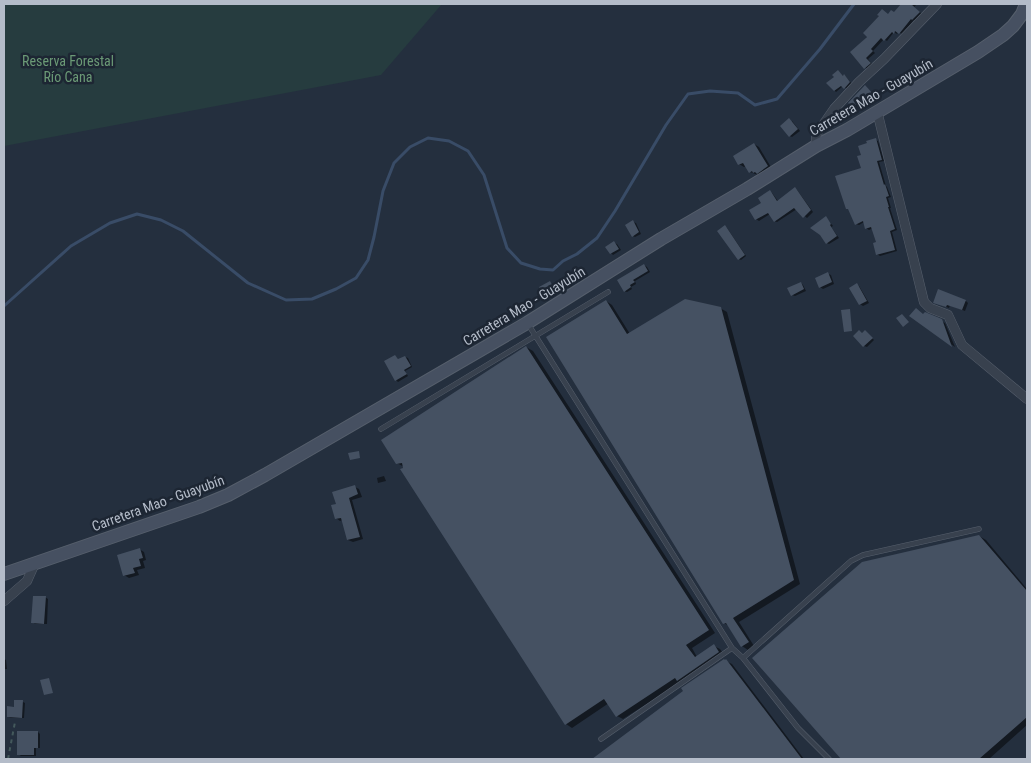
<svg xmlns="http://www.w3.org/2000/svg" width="1031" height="763" font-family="'Roboto Condensed',sans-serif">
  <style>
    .green { fill: #263c3f }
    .shadow { fill: #0007 }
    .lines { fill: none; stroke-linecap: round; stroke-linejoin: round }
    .stream { stroke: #394c67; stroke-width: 3 }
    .building { fill: #455162 }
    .service-casing { stroke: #565f6c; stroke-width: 5.5 }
    .minor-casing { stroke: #565f6c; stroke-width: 10 }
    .secondary-casing { stroke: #565f6c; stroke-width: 14 }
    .path { stroke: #44595c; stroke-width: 2; stroke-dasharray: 4 4; stroke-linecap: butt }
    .service { stroke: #38414e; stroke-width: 4.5 }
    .minor { stroke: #38414e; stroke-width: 9 }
    .secondary { stroke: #465061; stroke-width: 12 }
    .labels { text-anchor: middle; stroke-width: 5; stroke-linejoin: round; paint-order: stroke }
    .park-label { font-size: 14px; fill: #6b9a76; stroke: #1d2633 }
    .street-label { font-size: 14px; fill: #b4bcc9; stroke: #1d2633 }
  </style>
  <rect width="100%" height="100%" fill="#242f3e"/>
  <path class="green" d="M4,4H442L381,75L4,146Z"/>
  <path class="shadow" d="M903,4H917L914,7L922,14L915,21L914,20L902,34L898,32L897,34L894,32L887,41L884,39L873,51L875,53L868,59L872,64L867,69L852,52L889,15L894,13Z
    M838,71L844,77L845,76L846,77L852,84L847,89L843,86L836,92L834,90L836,77Z
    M867,88L876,97L864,109L860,105L857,108L854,107Z
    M792,121L800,131L792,137L790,136Z
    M875,140L878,141L884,161L879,162L886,186L887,187L891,197L888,198L891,208H890L897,230L892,232L897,251L880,256L877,254L878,243L873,228L869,230L866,228L864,222L859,225L856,224L862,169L863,156Z
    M754,144L759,147L772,169L758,175L750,172L746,166L744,167L739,164Z
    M795,189L797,190L813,212L807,218L797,209L777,222L774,221L770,214L759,221L756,219L751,210L763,203L770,192L772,193L778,201Z
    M826,218L833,226L831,227L839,238L829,244L827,243Z
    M633,222L636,223L641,234L635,237L633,236Z
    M725,227L727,228L746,256L741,260L739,259Z
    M614,243L617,244L621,250L613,255L611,253Z
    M644,265L647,267L650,272L635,281L636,284L631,287L632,289L627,292L624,291Z
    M828,274L831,275L834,284L823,289L820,287Z
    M801,283L803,285L806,291L795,296L792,295Z
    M857,285L859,286L869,303L863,306L860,304Z
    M606,301L612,305L630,334L720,308L727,312L800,584L739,622L754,646L748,650L742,646L729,626L724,623Z
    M966,301L968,303L965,311L950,305L949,308L937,303Z
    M911,315H924L945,323L955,347Z
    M865,331L874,340L867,347L864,346L863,334Z
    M526,347L533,351L715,633L692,648L697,657L714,646L720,649L725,656L681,682L623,719L617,716L609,703L572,728L566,724L404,467L397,463Z
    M395,356L399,360L405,357L408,358L412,367L405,371L408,376L398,382L396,380Z
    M384,476L386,481L378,483L377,478Z
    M355,487L359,489L362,497L352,500L363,539L353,542L348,540L343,520L340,521L336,518L337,505Z
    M979,536L986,540L1027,589V725L989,759H842L754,658Z
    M139,549L144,552L146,560L143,561L145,568L137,570L139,575L129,578L124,575Z
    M45,597L48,599L47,624H35L32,622Z
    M4,659L6,660L7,669H4Z
    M726,661L732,664L804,759H594Z
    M23,702L25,703L24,718H11L8,717L15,708Z
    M38,732L40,734V748H36V756H21L18,754Z"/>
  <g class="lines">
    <path class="stream" d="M4,306L71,246L110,223L137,214L161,220L183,231L248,283L286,300L312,299L336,289L356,278L368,260L374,237L383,191L394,163L410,147L428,138L449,141L468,151L484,175L507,248L521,263L540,269L553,270L563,261L577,254L597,238L615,211L666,125L688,94L710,91L738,93L755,105L777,99L820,49L854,4"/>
  </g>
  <path class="building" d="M901,4H911L920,12L912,20L911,19L899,34L895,31L894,34L892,32L884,41L881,38L871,49L873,51L866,58L871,63L864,69L850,52L867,37L863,33L879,16L877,15L882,9L888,14L891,10L894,12Z
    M838,70L843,76L844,74L850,82L844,89L841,86L834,91L826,83L834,77L832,75Z
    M865,85L874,95L861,108L857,104L853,108L848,103Z
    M789,118L798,129L789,137L780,126Z
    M876,138L882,160L877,161L884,185L885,184L889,196L886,197L889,207H888L895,229L890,231L895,250L876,255L873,243L876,242L871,227L865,229L863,221L855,225L848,209H846L835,176L861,168L857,156L861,155L858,146L867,143L866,141Z
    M754,143L768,166L757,174L755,172L753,173L752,171L749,173L743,163L738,165L733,156Z
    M795,187L811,210L803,218L794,208L774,222L768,213L755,220L749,210L761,203L758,198L770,190L777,201Z
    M826,216L831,224L830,225L837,236L826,244L820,235L810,228Z
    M633,220L639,232L632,237L625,225Z
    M725,225L745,255L738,260L717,231Z
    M614,241L619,249L610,254L605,247Z
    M644,264L648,271L633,280L635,282L630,285L631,287L624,292L617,280Z
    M828,272L832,282L819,288L815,278Z
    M550,281L554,289L543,295L539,287Z
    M801,282L804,289L791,296L787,288Z
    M857,283L867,301L859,305L849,288Z
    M938,289L966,300L962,310L947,305L946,307L933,303Z
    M685,299L721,307L794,580L733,618L749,642L741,647L726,623L723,624L546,337L606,300L627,334Z
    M916,308L923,314L925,312L942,319L952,347L909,316Z
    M850,309L852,331L844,332L841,310Z
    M902,314L909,322L903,327L896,318Z
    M859,330L862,333L865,330L873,338L863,347L853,336Z
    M526,346L709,630L686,645L695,657L714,644L719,652L677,681L675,678L616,717L604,699L565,725L400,469L403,468L402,463L396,464L381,440Z
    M395,355L398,359L405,356L411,366L404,370L407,374L395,381L384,361Z
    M359,451L360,458L350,460L348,453Z
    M355,485L358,494L349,498L360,537L347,540L341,518L335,519L331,505L336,504L332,492Z
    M979,535L1027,591V717L979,759H841L752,658L862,562Z
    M140,548L143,558L139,559L141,566L133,568L135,573L123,576L117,555Z
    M33,596H46L44,624L31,623Z
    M724,659L725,660L726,659L802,759H592L683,691L681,688Z
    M49,678L53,693L44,695L40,680Z
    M14,700H23L22,718L7,717V706L14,707Z
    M17,731H38V748H34V755H17Z"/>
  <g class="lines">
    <g class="service-casing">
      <path id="service" d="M528,324L732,648L743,658L798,728L829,759
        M381,429L608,292
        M743,658L851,561L863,555L979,529
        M601,739L732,648"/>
    </g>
    <g class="minor-casing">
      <path id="minor" d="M877,111L924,302L930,308L948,315L962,345L1027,399
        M816,146V135L834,109L859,82L884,59L937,4
        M4,601L27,581L35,563"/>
    </g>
    <g class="secondary-casing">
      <path id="secondary" d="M4,574L199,507L228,495L265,475L527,323L661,239L747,189L816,146L847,130L978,52L1003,35L1013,26L1022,14L1026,4"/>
    </g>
    <path class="path" d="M8,759L15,722"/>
    <use href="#service" class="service"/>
    <use href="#minor" class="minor"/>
    <use href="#secondary" class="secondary"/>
  </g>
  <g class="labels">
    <g class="park-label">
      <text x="68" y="66">Reserva Forestal<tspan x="68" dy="16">Río Cana</tspan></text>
    </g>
    <g class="street-label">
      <text transform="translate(871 97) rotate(-30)" y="5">Carretera Mao - Guayubín</text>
      <text transform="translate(524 306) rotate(-31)" y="5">Carretera Mao - Guayubín</text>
      <text transform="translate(158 503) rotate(-20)" y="5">Carretera Mao - Guayubín</text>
    </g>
  </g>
  <rect width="1031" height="763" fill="none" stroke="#b4bcc9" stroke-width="10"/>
</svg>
